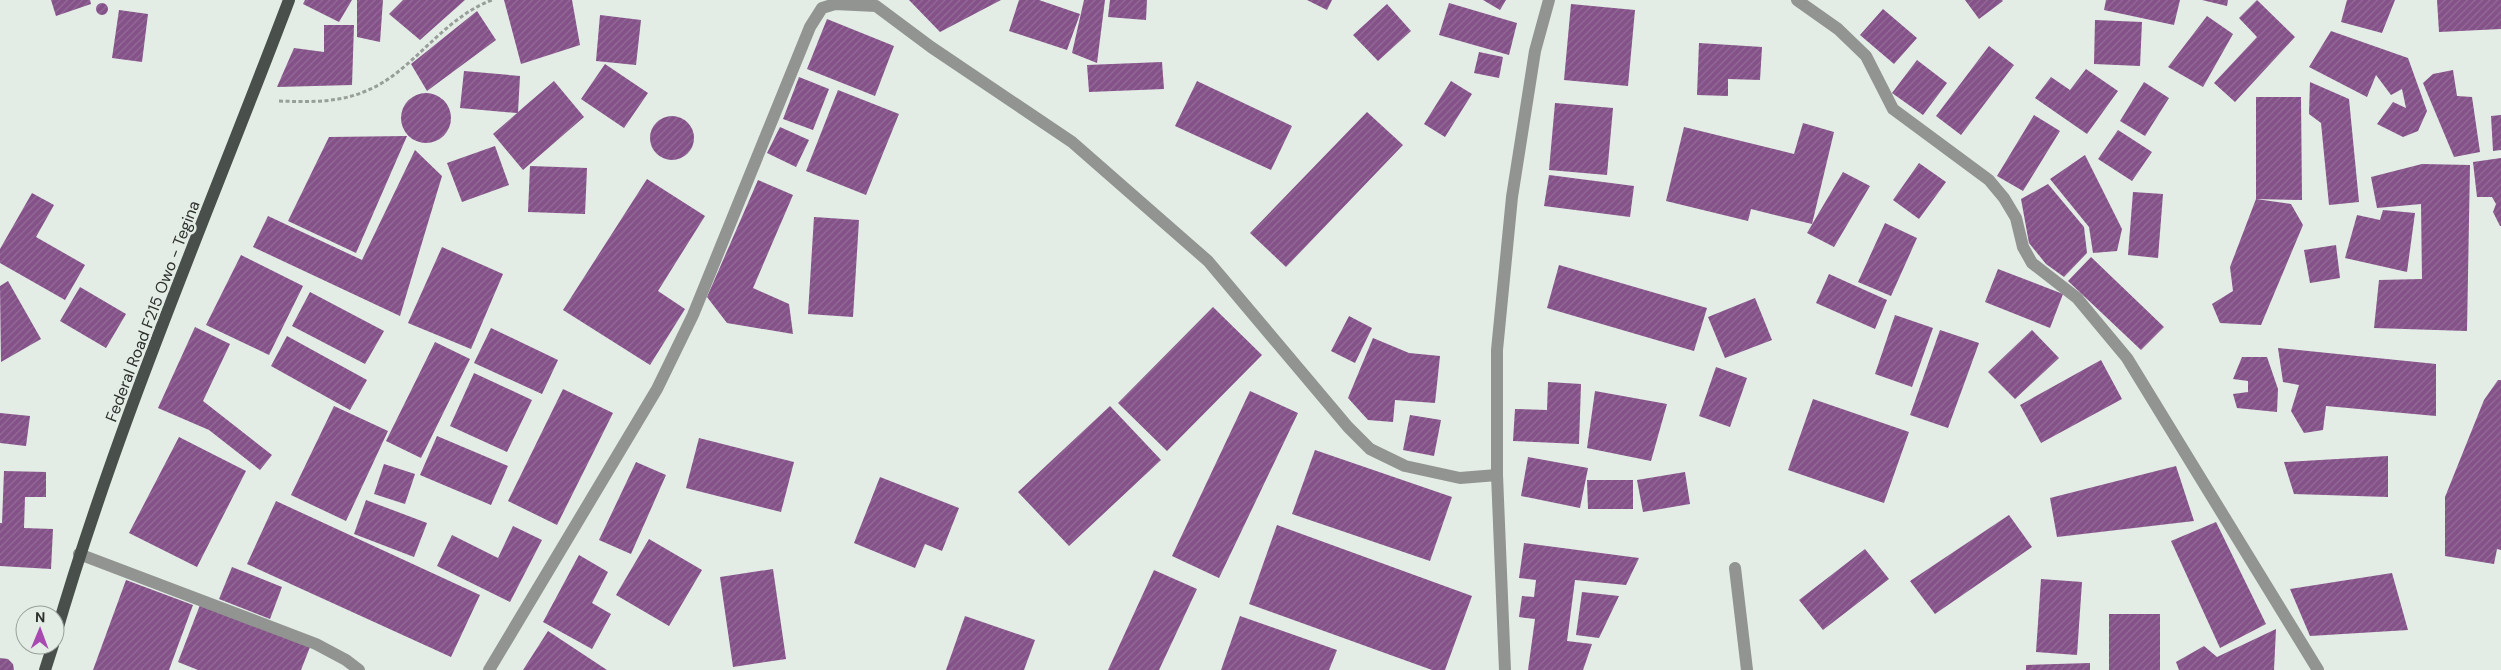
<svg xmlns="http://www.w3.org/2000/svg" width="2501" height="670" font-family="'DM Sans',sans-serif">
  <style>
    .building { fill: url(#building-hatch) }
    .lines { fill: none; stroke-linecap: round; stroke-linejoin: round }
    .path { stroke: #989e99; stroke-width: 3; stroke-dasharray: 4 2.5; stroke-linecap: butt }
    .minor { stroke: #919491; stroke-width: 12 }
    .tertiary { stroke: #919491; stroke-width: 12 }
    .primary { stroke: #49504b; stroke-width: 12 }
    .labels { text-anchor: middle; stroke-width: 5; stroke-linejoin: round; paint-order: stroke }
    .street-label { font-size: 16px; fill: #2c2f2c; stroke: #e3ece5 }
  </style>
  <defs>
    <pattern id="building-hatch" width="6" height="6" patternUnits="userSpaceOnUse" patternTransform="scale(1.25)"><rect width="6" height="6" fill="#845189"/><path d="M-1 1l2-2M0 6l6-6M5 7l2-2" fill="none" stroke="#936d97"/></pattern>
  </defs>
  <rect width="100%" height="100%" fill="#e3ece5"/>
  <path class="building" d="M51,0H90L91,4L56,16Z
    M305,0H352L339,22L303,4Z
    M357,0H383L380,42L357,37Z
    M403,0H465L420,40L389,14Z
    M504,0H572L580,45L521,64Z
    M909,0H1001L940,32Z
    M1019,0H1039L1080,14L1067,50L1009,31Z
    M1084,0H1105L1097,63L1072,53Z
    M1110,0H1147L1146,20L1108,17Z
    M1307,0H1332L1327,10Z
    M1483,0H1506L1500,10Z
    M1965,0H2002L2003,1L1979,19Z
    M2106,0H2180L2174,25L2104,10Z
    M2202,0H2228L2227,6Z
    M2257,0L2295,37L2235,102L2214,83L2257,37L2239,18Z
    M2347,0H2395L2382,33L2341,22Z
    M2437,0H2501V29L2439,32Z
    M96 9a6 6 0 1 1 12 0a6 6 0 1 1-12 0Z
    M1449,3L1517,23L1509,55L1439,35Z
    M1387,4L1411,31L1378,61L1353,35Z
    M1571,4L1635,10L1628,86L1564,80Z
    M1883,9L1917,38L1894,64L1860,35Z
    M119,10L148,14L142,62L112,58Z
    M477,11L496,40L427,91L411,64Z
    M600,15L641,20L636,65L596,61Z
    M2207,16L2233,34L2203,87L2168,67Z
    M827,19L894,46L875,96L807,69Z
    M2095,20L2142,22L2140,66L2094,64Z
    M324,25H354L352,85L277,87L294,48L324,52Z
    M2331,31L2408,58L2427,111L2418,131L2403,137L2377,124L2393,102L2406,108L2402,89L2391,95L2376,75L2367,97L2309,67Z
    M1699,43L1762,47L1760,80L1728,79V96L1697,95Z
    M1989,46L2014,65L1961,135L1936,116Z
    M1479,52L1503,57L1499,78L1474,73Z
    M1917,60L1947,83L1923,115L1892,93Z
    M1162,62L1164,89L1089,92L1087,65Z
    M605,64L648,93L624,128L581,99Z
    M2086,69L2118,91L2087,134L2035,98L2051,77L2070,90Z
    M2453,70L2457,96L2472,97L2480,152L2454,157L2423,83L2433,74Z
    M464,71L520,76L518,112L554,81L584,117L523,170L493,134L517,113L460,108Z
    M799,77L829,89L813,130L783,119Z
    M1197,81L1292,126L1271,170L1175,126Z
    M1451,81L1472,94L1445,137L1424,124Z
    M2144,82L2169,98L2145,136L2120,121Z
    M2310,82L2349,99L2359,202L2329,205L2321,123L2309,114Z
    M838,90L899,114L866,195L806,171Z
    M401 118a25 25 0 1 1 50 0a25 25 0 1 1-50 0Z
    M2256,97H2301L2302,200L2256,199Z
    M1555,103L1613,108L1607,175L1549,170Z
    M1367,112L1403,145L1286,267L1250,233Z
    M2034,115L2060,131L2023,191L1997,176Z
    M2501,115V150L2493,151L2491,116Z
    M650 138a22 22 0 1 1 44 0a22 22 0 1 1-44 0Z
    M1803,123L1834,132L1812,224L1751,209L1748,221L1666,201L1684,127L1794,154Z
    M780,127L809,140L796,167L767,153Z
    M2118,130L2152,152L2132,181L2098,159Z
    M407,136L356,253L288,221L329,137Z
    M495,146L509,185L462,202L447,163Z
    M415,150L442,176L400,316L253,247L268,216L362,260Z
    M2085,155L2122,229L2117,251L2093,253L2089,227L2050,179Z
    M2501,158V226H2500L2493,212L2496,204L2492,197H2477L2473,162Z
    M1919,163L1946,182L1919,219L1893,200Z
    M2422,164L2470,165L2467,331L2374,328L2379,280L2422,279L2421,204L2377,208L2371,177Z
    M530,166L587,168L585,214L528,212Z
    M1843,172L1870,186L1834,247L1807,233Z
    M1549,175L1634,186L1630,217L1544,206Z
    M647,179L705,216L658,291L685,309L650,365L563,310Z
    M758,180L793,195L753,288L789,304L793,334L727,323L707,297Z
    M2048,184L2084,227L2087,253L2064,277L2046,264L2029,243L2021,199Z
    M2133,192L2163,194L2158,258L2128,255Z
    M32,193L54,205L36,237L85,265L65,300L0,263V249Z
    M2256,199L2291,204L2303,225L2261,325L2220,323L2212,304L2233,291L2230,267Z
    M2383,210L2415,213L2407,272L2345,258L2357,215L2380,220Z
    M814,217L859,220L853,317L808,314Z
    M1885,223L1917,238L1891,296L1858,282Z
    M2336,245L2340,278L2310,283L2304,250Z
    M442,247L503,274L471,349L408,323Z
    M241,255L303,286L269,355L206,325Z
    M2091,257L2164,327L2141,350L2068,281Z
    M1559,265L1707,308L1694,351L1547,308Z
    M1998,269L2063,294L2050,328L1985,302Z
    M1829,274L1887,300L1875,329L1816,303Z
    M8,281L41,339L1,362L0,286Z
    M80,287L126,314L106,348L60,321Z
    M310,292L384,331L365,364L292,326Z
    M1755,298L1772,340L1725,358L1708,317Z
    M1213,307L1262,355L1167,451L1118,403Z
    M1895,315L1933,328L1912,387L1875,374Z
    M1349,316L1372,328L1355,363L1331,351Z
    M195,327L230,344L203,401L272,455L260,470L209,430L158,408Z
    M491,328L558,360L542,394L474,363Z
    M1940,330L1979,343L1948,428L1910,415Z
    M2032,330L2059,358L2015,399L1988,372Z
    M287,336L367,380L350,410L271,366Z
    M1373,338L1409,353L1440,356L1435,403L1395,400L1393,422L1368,420L1348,398Z
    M435,342L470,359L421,458L386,441Z
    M2278,348L2436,364V416L2326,406L2323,430L2304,433L2291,411L2299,385L2283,382Z
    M2242,357H2267L2278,389L2277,412L2237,408L2233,394L2248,392V381L2233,379Z
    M2101,360L2122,399L2041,443L2020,405Z
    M1716,367L1747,378L1730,427L1699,416Z
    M474,373L532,400L507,452L450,426Z
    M2498,380H2501V550L2497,549L2494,564L2445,556V497L2484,400Z
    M1548,382L1581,384L1579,444L1513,441L1515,409L1547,410Z
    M563,389L613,413L557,525L508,501Z
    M1250,391L1298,413L1219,578L1172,556Z
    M1595,391L1667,404L1651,461L1587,448Z
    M1813,399L1909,432L1884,503L1788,470Z
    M334,406L388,431L346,521L291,495Z
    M1110,406L1161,460L1069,546L1018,492Z
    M0,413L30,416L26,446L0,443Z
    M1410,415L1441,420L1434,456L1403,450Z
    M437,436L508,466L491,505L420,475Z
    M179,437L246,471L197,567L129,533Z
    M699,438L794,462L781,512L686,488Z
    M1315,450L1452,497L1430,561L1292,514Z
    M2388,456V497L2294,494L2284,462Z
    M1528,457L1588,468L1580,508L1521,496Z
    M636,462L666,475L631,554L599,540Z
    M384,464L415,474L405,504L374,494Z
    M2176,466L2194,521L2057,537L2050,498Z
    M4,471L46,472V497H25L24,528L53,529L51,569L0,566V523H2Z
    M1685,472L1690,504L1643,512L1637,480Z
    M880,477L959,508L942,551L925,544L915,568L854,543Z
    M1587,480H1633V509H1588Z
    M366,500L427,523L414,557L354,534Z
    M276,501L480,595L451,657L247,564Z
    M2009,515L2032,547L1935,614L1910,581Z
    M2216,522L2266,624L2220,648L2171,541Z
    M1277,525L1472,596L1445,670H1432L1249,604Z
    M513,526L542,540L510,602L437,566L452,535L498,558Z
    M649,539L702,570L669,626L616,595Z
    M1524,543L1639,558L1626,585L1575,580L1567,641L1592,644L1583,670H1528L1535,619L1519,617L1522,596L1534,597L1536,580L1519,578Z
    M1865,549L1889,579L1823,630L1799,600Z
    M579,555L608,572L592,603L611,614L592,649L543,622Z
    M232,567L282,587L270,619L219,599Z
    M773,569L786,659L733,667L720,577Z
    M1154,570L1197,589L1159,670H1108Z
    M2392,573L2408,630L2310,636L2290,589Z
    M2041,579L2082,582L2077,655L2036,652Z
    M126,580L193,605L169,670H93Z
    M1582,592L1619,596L1599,638L1576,635Z
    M200,605L310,647L301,670H198L178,662Z
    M2109,614H2160V670H2109Z
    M965,616L1035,640L1024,670H946Z
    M1240,616L1337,650L1329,670H1221Z
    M2276,629L2274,670H2179L2176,662L2204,646L2217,657Z
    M548,631L607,670H523Z
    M0,658L8,659L13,664L14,670H0Z
    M2090,663V670H2026V665Z"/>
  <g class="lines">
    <path class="path" d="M279,101C309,102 338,103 366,91C412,73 441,19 492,0"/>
    <path class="minor" d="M1797,0L1838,29L1866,56L1893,109L1989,180L2004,198L2016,218L2023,247L2032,263L2077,298L2127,358L2318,670
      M79,554L316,644L346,660L359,670
      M1735,568L1747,670
      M489,670L657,389L693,315L810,27L822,8L835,4L876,6L931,47L1072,142L1208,261L1348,427L1370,449L1405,466L1460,478L1497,475"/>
    <path class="tertiary" d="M1505,670L1497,475V350L1512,197L1535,51L1549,0"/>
    <path class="primary" d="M55,637C118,420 209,211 289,0
      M45,670L53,645"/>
  </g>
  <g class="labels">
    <g class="street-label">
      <text transform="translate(152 311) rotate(-69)" y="6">Federal Road F215 Owo - Tegina</text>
    </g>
  </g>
  <g transform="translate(40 630) rotate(1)"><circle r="24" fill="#e3ece5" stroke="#9aa09b"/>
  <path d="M0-4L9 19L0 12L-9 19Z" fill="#a849b2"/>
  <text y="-8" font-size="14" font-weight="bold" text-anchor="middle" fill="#2c2f2c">N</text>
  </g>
</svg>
